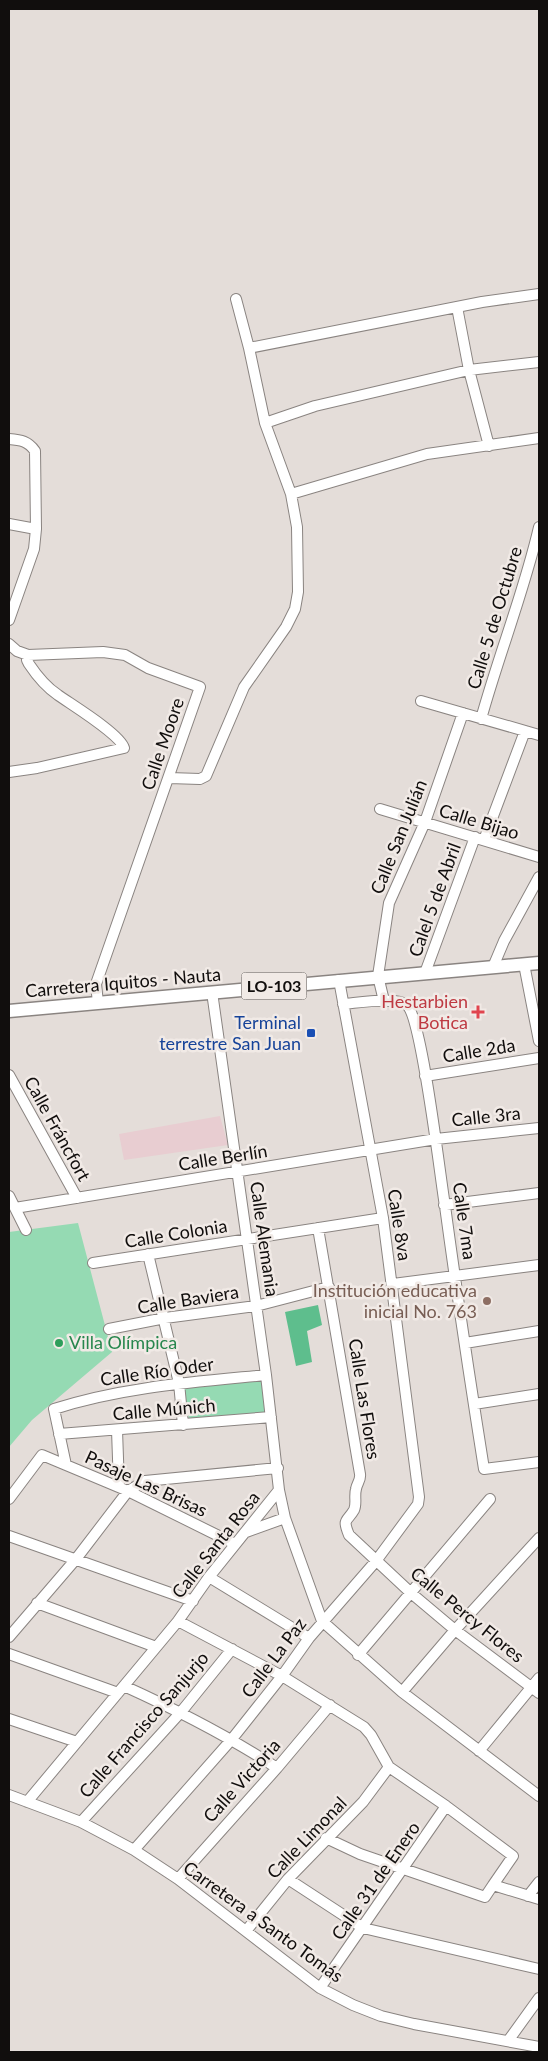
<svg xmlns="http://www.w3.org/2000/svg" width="548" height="2061" font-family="Lato,sans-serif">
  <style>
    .education { fill: #e8cdd1 }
    .green { fill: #95dab3 }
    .forest { fill: #5ebe8d }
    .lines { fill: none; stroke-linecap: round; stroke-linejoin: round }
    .minor-casing { stroke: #8a8481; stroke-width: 12 }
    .major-casing { stroke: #8a8481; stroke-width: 15 }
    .minor { stroke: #fff; stroke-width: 10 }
    .major { stroke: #fff; stroke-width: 12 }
    .health-dot { fill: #e0444e; stroke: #f1eae6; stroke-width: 2 }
    .transit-dot { fill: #1a4fb4; stroke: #f1eae6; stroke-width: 2 }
    .education-dot { fill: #8d6e63; stroke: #f1eae6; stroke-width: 2 }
    .leisure-dot { fill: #2e9e5b; stroke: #f1eae6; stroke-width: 2 }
    .labels { text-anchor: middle; stroke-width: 5; stroke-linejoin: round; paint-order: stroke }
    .shield { fill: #f1eae6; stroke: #54504e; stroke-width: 1 }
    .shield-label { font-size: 16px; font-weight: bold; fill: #110e0d }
    .street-label { font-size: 18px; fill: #110e0d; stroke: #f1eae6 }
    .health-label { font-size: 18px; fill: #be3a42; stroke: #f1eae6; text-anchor: end }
    .transit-label { font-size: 18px; fill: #164399; stroke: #f1eae6; text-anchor: end }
    .education-label { font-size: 18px; fill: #785e54; stroke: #f1eae6; text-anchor: end }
    .leisure-label { font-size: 18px; fill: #27864d; stroke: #f1eae6; text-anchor: start }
  </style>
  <rect width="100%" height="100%" fill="#e4ddd9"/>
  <path class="education" d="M220,1116L228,1145L124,1160L119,1134Z"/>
  <path class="green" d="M78,1223L112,1352L32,1420L9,1447V1232Z
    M267,1376L272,1416L190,1424L182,1383Z"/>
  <path class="forest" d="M318,1305L322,1325L307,1331L312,1362L296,1366L285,1312Z"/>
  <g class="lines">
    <g class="minor-casing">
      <path id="minor" d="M457,307L469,370L489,446
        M249,348L482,302L539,294
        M265,423L315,406L469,370L539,362
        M9,439C21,440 28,441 35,451L36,529L34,549L9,620
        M291,494L427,454L539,438
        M9,524L36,529
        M9,644L17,651L28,655L103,652L125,655L148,668L200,687L96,984L98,1003
        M421,701L539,735
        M481,719C499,654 524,592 539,527
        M9,772L37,768L124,748C120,734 72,705 58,695C46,687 37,676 29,664L27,660L28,655
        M169,778L200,779L206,776L244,687L286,627L295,609L298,592L297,527L291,494L265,423L249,348L236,299
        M380,809L539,857
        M484,840L525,731
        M524,964L539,1041
        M493,967L504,941L539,877
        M425,973L475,837
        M212,992L266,1375L279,1490L285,1518L322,1621L402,1692L539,1796
        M384,1001L378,976L389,903L425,822L463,713
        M343,1004C357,1003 396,996 407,1005C422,1019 440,1176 445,1206C457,1294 470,1381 484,1469L539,1462
        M9,1075L77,1198
        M425,1076L539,1058
        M9,1196L26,1230
        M444,1205L539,1193
        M15,1208L436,1139L539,1128
        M318,1228L360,1474C361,1480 357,1483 356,1489C354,1496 357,1504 354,1510C347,1522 342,1518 349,1535L411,1593L455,1630L539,1693
        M148,1254L179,1383L183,1425
        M93,1263L383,1218
        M393,1284L539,1265
        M109,1329L165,1318L256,1306L329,1287
        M465,1343L539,1331
        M474,1404L539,1394
        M117,1430L119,1487
        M59,1434L271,1417
        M66,1465L54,1409C122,1387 195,1382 266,1375
        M9,1499L42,1455L128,1491L235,1544
        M246,1532L285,1518
        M9,1536L193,1601
        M209,1577L309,1638
        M37,1603L156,1647
        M178,1621L282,1676L364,1727L371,1735L389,1767L446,1806L320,1988
        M9,1637L76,1559L128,1491L145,1481L278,1468
        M9,1654L118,1693
        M358,1655L490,1499
        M124,1686C177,1710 228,1736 277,1768
        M402,1692L455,1630L539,1538
        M9,1719L77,1742
        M479,1751L539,1678
        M9,1795L81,1822L134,1850L178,1879L320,1988L353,2005L381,2016L414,2024L539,2047
        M27,1802L178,1621L209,1577L279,1490
        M446,1806L513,1856L493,1885
        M81,1822L181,1712L232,1649
        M326,1838L360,1854L485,1897L493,1885L539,1899
        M134,1850L232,1739L282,1676L309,1638L376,1561L418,1504L419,1497L383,1218L339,980
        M178,1879L277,1768L330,1705
        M288,1879L363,1928L539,1969
        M528,1896L539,1882
        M246,1931L288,1879L363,1802L389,1767
        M508,2041L539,1998"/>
    </g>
    <g class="major-casing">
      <path id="major" d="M9,1011L539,963"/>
    </g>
    <use href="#minor" class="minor"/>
    <use href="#major" class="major"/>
  </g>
  <path class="health-dot" d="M475.5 1004.5h5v5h5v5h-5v5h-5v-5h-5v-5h5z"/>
  <rect class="transit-dot" x="306" y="1028" width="10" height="10" rx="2.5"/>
  <circle class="education-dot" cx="487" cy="1301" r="5"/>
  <circle class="leisure-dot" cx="59" cy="1343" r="5"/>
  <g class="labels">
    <rect class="shield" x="241.5" y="972.5" width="65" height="27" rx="4"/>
    <g class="shield-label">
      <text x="274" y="992">LO-103</text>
    </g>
    <g class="street-label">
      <text transform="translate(495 618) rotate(-73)" y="6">Calle 5 de Octubre</text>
      <text transform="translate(163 744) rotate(-71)" y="6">Calle Moore</text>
      <text transform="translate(479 822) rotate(17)" y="6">Calle Bijao</text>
      <text transform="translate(399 837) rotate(-68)" y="6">Calle San Julián</text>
      <text transform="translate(435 900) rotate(-70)" y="6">Calel 5 de Abril</text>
      <text transform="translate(123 983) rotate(-5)" y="6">Carretera Iquitos - Nauta</text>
      <text transform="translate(479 1051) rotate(-9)" y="6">Calle 2da</text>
      <text transform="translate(486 1117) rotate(-6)" y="6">Calle 3ra</text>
      <text transform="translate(57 1129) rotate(61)" y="6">Calle Fráncfort</text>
      <text transform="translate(223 1158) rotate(-9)" y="6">Calle Berlín</text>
      <text transform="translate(464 1221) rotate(82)" y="6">Calle 7ma</text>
      <text transform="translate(399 1225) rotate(81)" y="6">Calle 8va</text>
      <text transform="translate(176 1234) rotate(-9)" y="6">Calle Colonia</text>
      <text transform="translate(264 1239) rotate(82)" y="6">Calle Alemania</text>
      <text transform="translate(188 1300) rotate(-9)" y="6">Calle Baviera</text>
      <text transform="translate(157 1372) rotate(-8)" y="6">Calle Río Oder</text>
      <text transform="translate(364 1399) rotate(81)" y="6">Calle Las Flores</text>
      <text transform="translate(164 1410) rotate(-5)" y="6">Calle Múnich</text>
      <text transform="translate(146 1484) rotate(25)" y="6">Pasaje Las Brisas</text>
      <text transform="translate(216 1545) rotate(-52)" y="6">Calle Santa Rosa</text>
      <text transform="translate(467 1615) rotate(39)" y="6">Calle Percy Flores</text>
      <text transform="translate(274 1658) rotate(-53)" y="6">Calle La Paz</text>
      <text transform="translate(144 1725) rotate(-49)" y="6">Calle Francisco Sanjurjo</text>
      <text transform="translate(242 1781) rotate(-48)" y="6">Calle Victoria</text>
      <text transform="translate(307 1838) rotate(-46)" y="6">Calle Limonal</text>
      <text transform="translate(376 1881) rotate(-55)" y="6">Calle 31 de Enero</text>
      <text transform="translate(263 1922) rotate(36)" y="6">Carretera a Santo Tomás</text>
    </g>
    <g class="health-label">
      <text x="468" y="1008">Hestarbien<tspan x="468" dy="21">Botica</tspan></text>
    </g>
    <g class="transit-label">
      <text x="301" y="1029">Terminal<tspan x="301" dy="21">terrestre San Juan</tspan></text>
    </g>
    <g class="education-label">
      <text x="477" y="1297">Institución educativa<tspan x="477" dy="21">inicial No. 763</tspan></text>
    </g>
    <g class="leisure-label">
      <text x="69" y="1349">Villa Olímpica</text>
    </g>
  </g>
  <rect width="548" height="2061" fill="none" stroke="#110e0d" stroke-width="20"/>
</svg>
